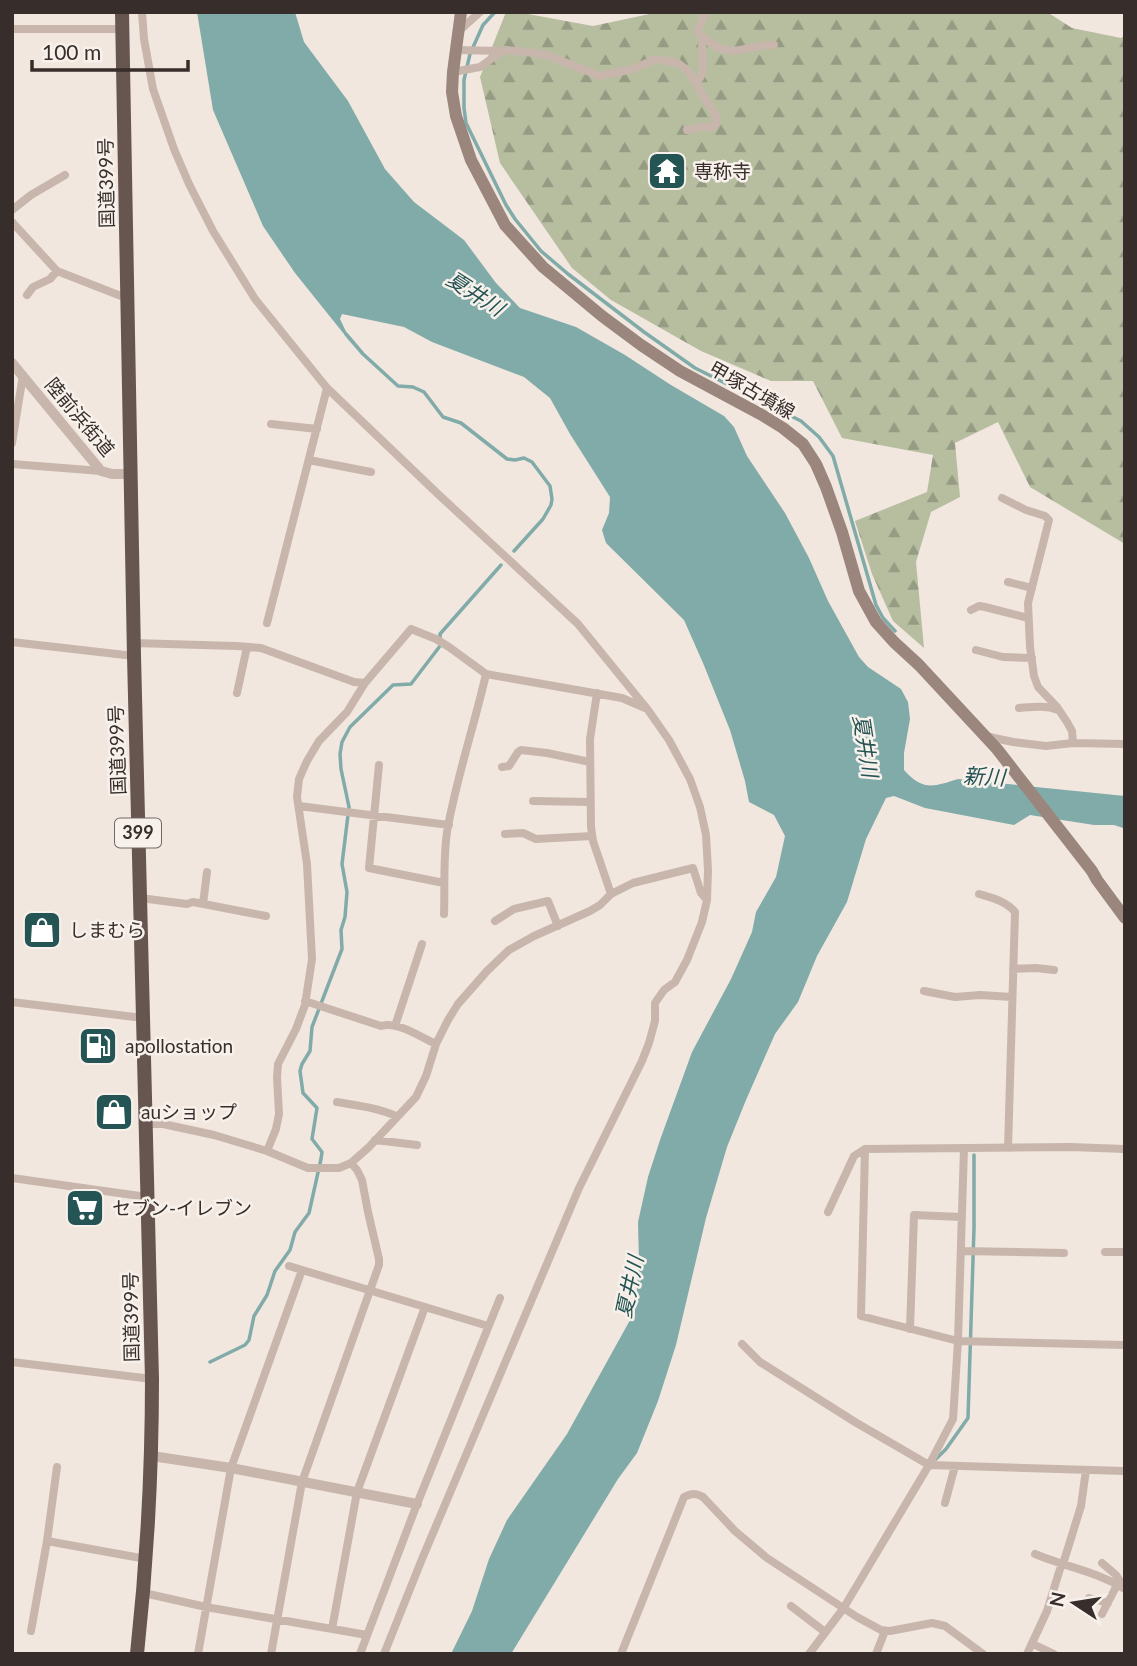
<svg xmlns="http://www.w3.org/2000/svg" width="1137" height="1666" font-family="Lato,'Noto Sans JP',sans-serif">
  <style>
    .forest { fill: url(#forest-firs) }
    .water { fill: #81aba9 }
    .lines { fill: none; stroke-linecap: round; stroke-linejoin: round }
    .stream { stroke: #81aba9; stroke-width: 3.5 }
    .minor { stroke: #c8b6ac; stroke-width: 8 }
    .tertiary { stroke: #c8b6ac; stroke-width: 10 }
    .secondary { stroke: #9b867e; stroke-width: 12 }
    .trunk { stroke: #675550; stroke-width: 14 }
    .labels { text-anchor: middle; stroke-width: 5; stroke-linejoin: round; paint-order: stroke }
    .shield { fill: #f8f1eb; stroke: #716864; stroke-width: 2 }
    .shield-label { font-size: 18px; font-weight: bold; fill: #372d2a }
    .poi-label { font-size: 19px; fill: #372d2a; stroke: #f8f1eb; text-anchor: start }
    .street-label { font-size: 19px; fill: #372d2a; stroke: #f8f1eb }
    .water-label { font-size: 21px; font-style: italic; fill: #245453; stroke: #f8f1eb }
  </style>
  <defs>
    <pattern id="forest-firs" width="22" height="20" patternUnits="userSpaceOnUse" patternTransform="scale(1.75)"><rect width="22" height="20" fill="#b7bea0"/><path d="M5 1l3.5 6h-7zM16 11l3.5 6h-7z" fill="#969b83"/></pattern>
  </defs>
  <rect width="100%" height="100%" fill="#f1e7df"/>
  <path class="forest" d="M506,12H517L593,26L659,12H1047L1072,28L1121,38L1125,35V544L1030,487L998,422L955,443L960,497L931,512L916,562L924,648L893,621L872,574L855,521L927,492L933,455L842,438L813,381H771L701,351L611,300L572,268L500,163L480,77Z"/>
  <path class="water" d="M197,12H295L304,42L348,101L385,169L414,202L464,240L496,283L520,308L576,327L625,355L671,385L724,416L734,427L747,456L785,513L809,558L828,601L859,657L868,667L901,689L908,702L910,719L904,753V770C923,791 933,787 958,779L1125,796V832L1123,828L1114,825H1094L1030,815L1014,825L925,808L894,796L886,798L866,839L847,902L817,956L798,1002L775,1034L746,1100L727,1147L706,1218L676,1345L658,1401L637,1453L618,1479L511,1654H451L472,1611L489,1559L507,1520L567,1434L635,1311L639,1263L638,1222L648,1177L660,1140L692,1052L731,979L752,932L756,912L776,877L785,836L774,815L749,802L745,781L730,730L703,663L684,620L606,543L602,530L609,513L610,497L570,434L550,398L524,377L432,342L404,327L342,314L340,319L352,344L295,273L263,226L213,110Z"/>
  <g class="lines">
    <path class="stream" d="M495,12L483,25L470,54L464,80V108L466,123L506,205L515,219L541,251L568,274L644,332L695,368L801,421L819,437L833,456L876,605L883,618L895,631
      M346,334L363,354L398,386L413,387L424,392L443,417L461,423L507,459L515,460L524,458L532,462L550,486L552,499L551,505L543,519L514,551
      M210,1362L245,1345L249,1340L254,1316L267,1295L275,1271L290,1250L295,1232L309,1213L321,1159L322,1152L312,1139L317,1108L303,1093L300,1071L302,1064L310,1051L312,1027L342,949L341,930L345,917L347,892L342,864L349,807L341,769L340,754L342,742L350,727L393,685L411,684L440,646V634L501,565
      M936,1459L946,1449L968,1418L974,1228V1155"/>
    <path class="minor" d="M142,12L144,39L153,89L174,149L189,184L213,231L255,299L327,388L439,495L578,624L648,710L669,740L690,779L700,807L706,835L708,870L707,900L702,922L687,960L675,982L664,990L655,1003V1021L649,1043L642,1061L579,1188L422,1559L384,1654
      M705,12L698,30L699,34C733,63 737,46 774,45
      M12,29H122
      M460,30L480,12
      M455,50L502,51
      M453,72L480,67L502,51L506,50L544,54L600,76L633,69L656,59L678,63L688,71L716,116L717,122L714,127H701L687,130
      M696,83C709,70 699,53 703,38
      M12,210L31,195L65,175
      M12,222L57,271L121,296L130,297
      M27,295L33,287L50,279L57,271
      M271,424L317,429
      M12,443L23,375
      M309,460L371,472
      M12,464L101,471
      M1002,498L1026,510L1045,516L1049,520L1028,603L1030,647L1034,676L1038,687L1057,707L1067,722L1072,731L1073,743
      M1008,582L1032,588
      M971,610L979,606L985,607L1028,618
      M267,623L327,388
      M12,642L134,656
      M133,643L236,646L261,648L354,682L365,683L411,629L436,639L449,647L486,674L622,698L645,708
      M976,650L1003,657L1032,658
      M237,693L247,647
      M597,693L590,739L591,827L593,841L611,894
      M1019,708C1032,707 1045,705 1058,710
      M985,736L1013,742L1046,746L1073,743L1125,744
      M379,765L369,868L444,883
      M502,767L509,766L518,752L521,750L547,753L590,762
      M533,801L590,802
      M299,806L449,825
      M505,834L523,833L536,839L592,836
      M979,894C992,898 1006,901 1015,912L1008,1148
      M140,898L187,904L193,902L266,916
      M203,904L207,872
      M444,914C445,887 443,859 447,832C456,779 474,727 486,674
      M495,921L514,909L548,901L558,926
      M1013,969L1036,968L1054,970
      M924,991L955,997L980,995L1012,997
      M305,1001L381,1026C398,1021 420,1037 436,1044
      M12,1002L143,1018
      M395,1026L422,944
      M337,1102C356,1105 378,1108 396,1116
      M146,1124H163L214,1135L267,1151L308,1168H339L351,1163L369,1147L416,1097L426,1076L436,1044L448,1020L458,1004L487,971L509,950L534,936L590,911L600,905L611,894L633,883L693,868L701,893L707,900
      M375,1140L417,1145
      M1125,1149L1070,1147L865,1149L861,1316L958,1341L1125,1345
      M267,1151L276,1129L279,1114L277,1077L278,1064L296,1029L305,1005L312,959L307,864L297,797L299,779L307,761L319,741L347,712L365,683
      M12,1178L147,1197
      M828,1212L854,1156L865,1149
      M961,1251L1064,1253
      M1105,1252H1125
      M289,1266L488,1326
      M910,1329L914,1215L962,1217
      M742,1344L760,1362L855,1422L929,1465L1125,1471
      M12,1362L152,1379
      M945,1503L955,1466
      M47,1541L146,1559
      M1035,1554C1066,1567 1095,1571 1125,1589
      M1102,1563L1116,1575L1123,1586
      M144,1593L206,1607L367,1635
      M1089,1598L1108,1603
      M791,1606L825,1632
      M1102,1614L1117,1585
      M332,1629L357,1492L425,1307
      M31,1631L47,1541L57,1467
      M1033,1644L1054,1654
      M198,1654L231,1468L302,1270
      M271,1654L302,1482L379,1265V1259L368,1212L362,1180L357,1170L351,1163
      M360,1654L417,1504L500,1298
      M621,1654L684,1497C692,1493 696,1493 703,1497L735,1531L767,1558L857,1617L881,1630L890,1631L932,1623L945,1626L983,1654
      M809,1654L843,1609L929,1465L953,1419L958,1341L964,1148
      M876,1654L885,1631
      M1027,1654L1047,1611L1060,1569L1063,1564L1081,1506L1086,1470"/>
    <path class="tertiary" d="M12,363L101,471L112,474H130
      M152,1456L231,1468L417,1504"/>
    <path class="secondary" d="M461,12L453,72L452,92L456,116L471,160L505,225L543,267L602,316L641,345L680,371L762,415L783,428L803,444L816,464L826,487L842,532L859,591L876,622L894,642L919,665L997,749L1092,871L1097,880L1125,918"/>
    <path class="trunk" d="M122,12L134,656L152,1379C152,1471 147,1562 137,1654"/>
  </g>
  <defs>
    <g id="temple-square" transform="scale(2.0125)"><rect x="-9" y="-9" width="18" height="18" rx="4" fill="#245453" stroke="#f8f1eb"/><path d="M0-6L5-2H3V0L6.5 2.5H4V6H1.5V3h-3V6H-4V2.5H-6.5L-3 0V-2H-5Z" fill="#fff"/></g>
    <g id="shop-square" transform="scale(2.0125)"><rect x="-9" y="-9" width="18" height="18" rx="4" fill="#245453" stroke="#f8f1eb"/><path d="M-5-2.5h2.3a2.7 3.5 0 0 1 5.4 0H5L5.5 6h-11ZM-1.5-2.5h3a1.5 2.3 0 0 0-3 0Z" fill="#fff"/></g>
    <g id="fuel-square" transform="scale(2.0125)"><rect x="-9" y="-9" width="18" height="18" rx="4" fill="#245453" stroke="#f8f1eb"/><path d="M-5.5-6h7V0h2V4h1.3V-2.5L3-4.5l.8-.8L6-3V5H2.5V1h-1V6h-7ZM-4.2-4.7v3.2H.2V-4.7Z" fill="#fff"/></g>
    <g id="supermarket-square" transform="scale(2.0125)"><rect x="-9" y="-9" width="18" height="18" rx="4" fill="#245453" stroke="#f8f1eb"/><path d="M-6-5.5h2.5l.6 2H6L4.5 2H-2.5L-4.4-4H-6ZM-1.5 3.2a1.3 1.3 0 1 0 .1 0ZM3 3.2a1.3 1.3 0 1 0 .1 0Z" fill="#fff"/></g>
  </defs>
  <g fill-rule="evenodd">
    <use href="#temple-square" x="667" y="171"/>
    <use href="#shop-square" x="42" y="930"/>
    <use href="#fuel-square" x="98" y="1046"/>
    <use href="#shop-square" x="114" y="1112"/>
    <use href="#supermarket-square" x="85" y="1208"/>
  </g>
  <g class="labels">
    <rect class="shield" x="115" y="818.5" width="46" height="29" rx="5"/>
    <g class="shield-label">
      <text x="138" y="839">399</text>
    </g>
    <g class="poi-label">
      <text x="694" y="178">専称寺</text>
      <text x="69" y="937">しまむら</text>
      <text x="125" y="1053">apollostation</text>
      <text x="141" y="1119">auショップ</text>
      <text x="112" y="1215">セブン-イレブン</text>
    </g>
    <g class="street-label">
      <text transform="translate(106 183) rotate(-91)" y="7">国道399号</text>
      <text transform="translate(752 390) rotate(30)" y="7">甲塚古墳線</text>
      <text transform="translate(80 417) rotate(50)" y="7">陸前浜街道</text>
      <text transform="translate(117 750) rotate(-92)" y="7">国道399号</text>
      <text transform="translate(131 1317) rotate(-91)" y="7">国道399号</text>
    </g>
    <g class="water-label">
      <text transform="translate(475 294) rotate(33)" y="7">夏井川</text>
      <text transform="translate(865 746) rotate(81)" y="7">夏井川</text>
      <text transform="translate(984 777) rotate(3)" y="7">新川</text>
      <text transform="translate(630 1287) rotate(-78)" y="7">夏井川</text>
    </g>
  </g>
  <rect width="1137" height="1666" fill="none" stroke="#372d2a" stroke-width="28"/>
  <g transform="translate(1074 1603) rotate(282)" stroke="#f8f1eb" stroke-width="5" paint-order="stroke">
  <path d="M0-5L12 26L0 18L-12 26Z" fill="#372d2a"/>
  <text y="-10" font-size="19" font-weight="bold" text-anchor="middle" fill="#372d2a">N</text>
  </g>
  <path d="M32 60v10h156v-10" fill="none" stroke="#372d2a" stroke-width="3.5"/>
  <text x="42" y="60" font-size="21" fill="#372d2a" stroke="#f8f1eb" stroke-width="5" paint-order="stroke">100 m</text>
</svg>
